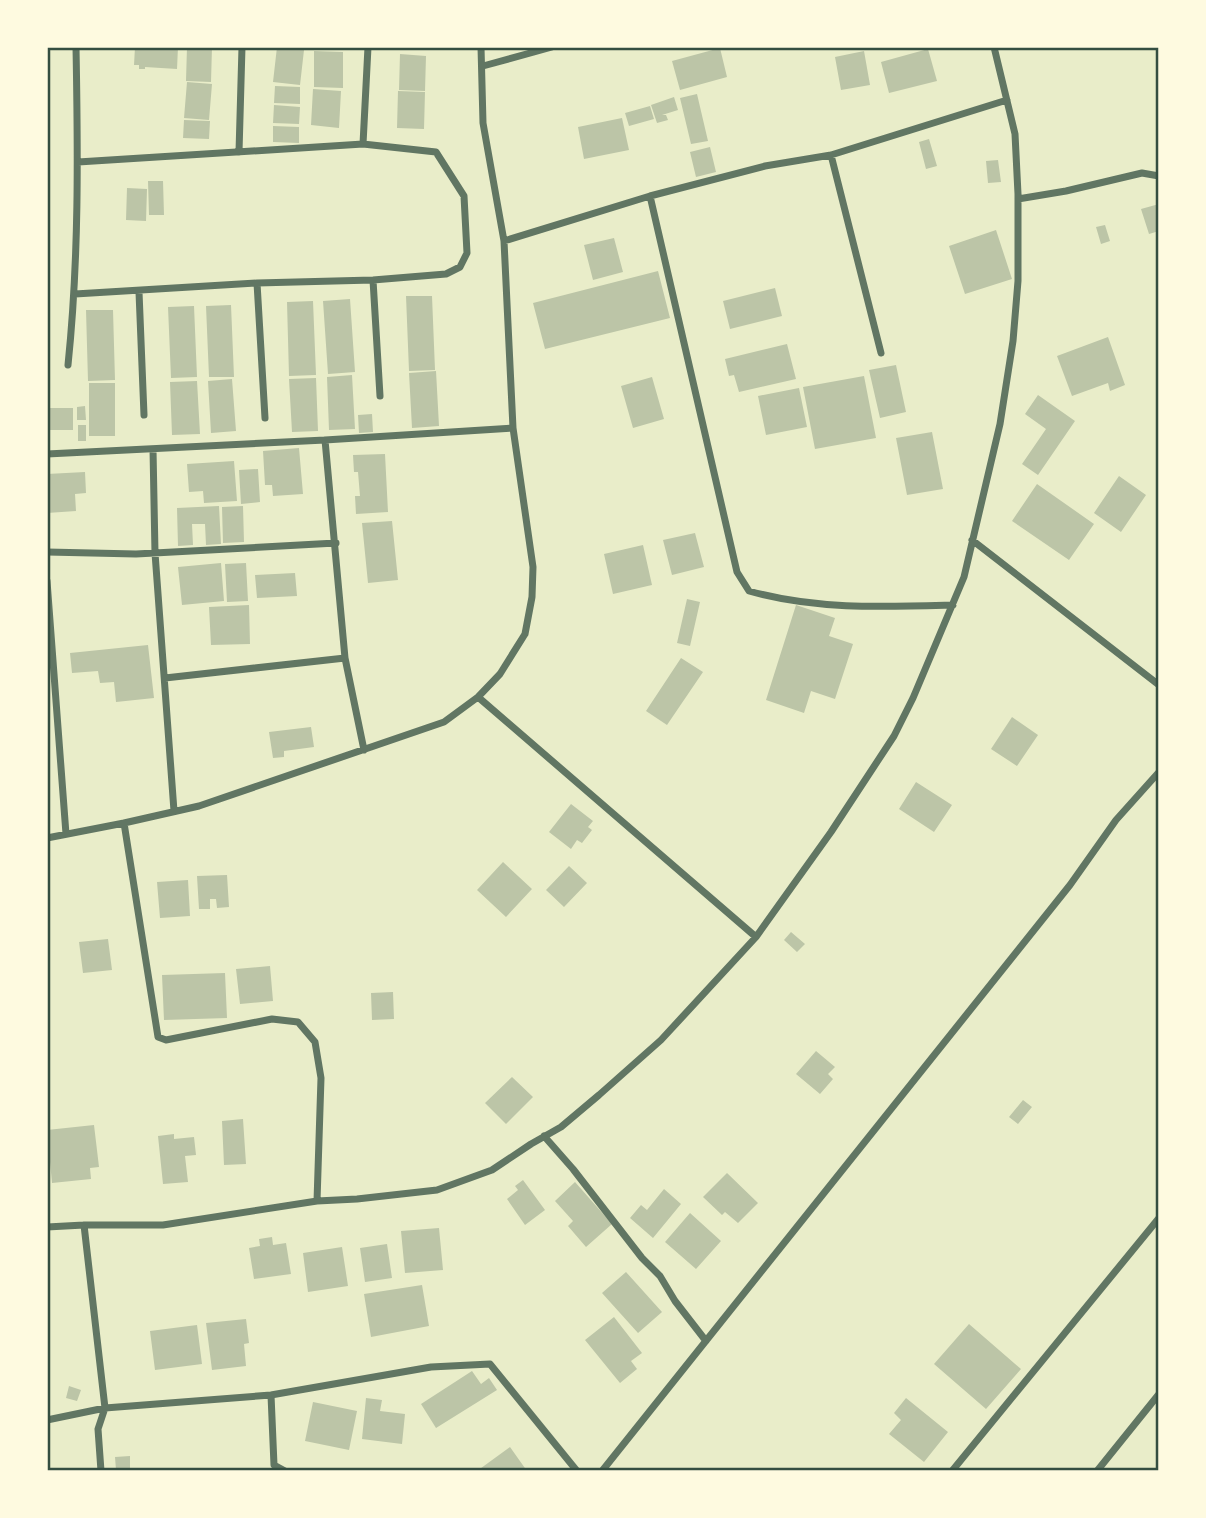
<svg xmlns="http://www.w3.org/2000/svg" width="1206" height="1518" font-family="Merriweather,serif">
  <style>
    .building { fill: #bcc5a7 }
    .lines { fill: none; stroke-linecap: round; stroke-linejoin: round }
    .minor { stroke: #617663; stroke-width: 7 }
    .neatline { fill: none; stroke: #344e41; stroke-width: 2.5 }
  </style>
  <rect width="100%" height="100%" fill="#e9edc9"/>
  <path class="building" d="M135,47H178L177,69L145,67V69H139V65H134Z
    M187,47H212L211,82L186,81Z
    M277,47L304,50L300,85L273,82Z
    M720,48L727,77L680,90L672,61Z
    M928,49L937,81L889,93L881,62Z
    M314,51L343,52V88L314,87Z
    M864,51L870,85L841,90L835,57Z
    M400,54L426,56L425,91L399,90Z
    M187,82L212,84L209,120L184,118Z
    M275,86L300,87V104L274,103Z
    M313,89L341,91L339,128L311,125Z
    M398,91L425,92L424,129L397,128Z
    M697,94L708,141L691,144L680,98Z
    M674,97L678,110L662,115H666L668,120L657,123L651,105Z
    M274,105L300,107L299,124L273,123Z
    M650,106L654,119L629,126L625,113Z
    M622,118L629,150L584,159L578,127Z
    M184,120L210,121L209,139L183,138Z
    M273,126L299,127V143L273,142Z
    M929,139L937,166L926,169L919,142Z
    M710,147L716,172L696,177L690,152Z
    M998,160L1001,182L988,183L986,161Z
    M148,181H163L164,215H149Z
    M127,188L147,189L146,221L126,220Z
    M1159,204V231L1149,234L1141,209Z
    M1105,225L1110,241L1101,244L1096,227Z
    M996,230L1012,279L965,294L949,246Z
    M614,238L623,272L593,280L584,245Z
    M658,271L670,318L545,349L533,303Z
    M775,288L782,316L730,329L723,301Z
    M406,296H432L435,370L409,371Z
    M350,299L355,372L328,374L323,301Z
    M313,301L316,375L289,376L287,302Z
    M231,305L234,377H209L206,306Z
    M194,306L197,377L171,378L168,307Z
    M86,310H113L115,380L88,381Z
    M1108,337L1125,385L1110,391L1108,383L1072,396L1057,356Z
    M787,344L796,379L739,392L734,375L729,376L725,359Z
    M896,365L906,412L880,418L869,370Z
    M436,371L439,426L412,428L409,373Z
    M352,375L355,429L329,430L327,377Z
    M864,376L876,438L815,449L803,387Z
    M652,377L664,419L633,428L621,386Z
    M316,378L318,431L292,432L289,379Z
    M232,379L236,431L211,433L208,381Z
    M197,381L200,434L172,435L170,382Z
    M89,383H115V436H89Z
    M799,388L807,427L766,435L758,396Z
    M1038,395L1075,421L1038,475L1022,464L1046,429L1025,414Z
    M85,406L86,420H77V407Z
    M47,408H73V430H47Z
    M372,414L373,432L359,433L358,415Z
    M78,425H86V441H78Z
    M932,432L943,489L907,495L896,438Z
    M299,448L303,494L273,496L272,485H265L263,451Z
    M385,454L388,512L356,514L355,496H360L358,472H354L353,455Z
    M234,461L237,501L204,503L203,491L189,492L187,464Z
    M258,469L260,502L241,504L239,470Z
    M85,472L86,493L75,494L76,511L47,513V474Z
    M1119,476L1146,495L1121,532L1094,513Z
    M1037,484L1094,524L1069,560L1012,521Z
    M219,506L221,544L206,545L205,524H192L193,545L178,546L177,508Z
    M243,506L244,542L223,543L222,507Z
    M392,521L398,580L368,583L362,523Z
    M695,533L704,567L672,575L663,540Z
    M643,545L652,585L613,594L604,554Z
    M221,563L224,601L182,605L178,567Z
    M246,563L248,601L227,602L225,564Z
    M295,573L297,596L257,598L255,575Z
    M687,599L700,602L690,646L677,643Z
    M249,605L250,644L211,645L209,607Z
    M796,605L835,618L829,636L853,644L835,699L811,691L804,713L766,700Z
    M148,645L154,698L116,702L114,682L100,683L98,671L72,673L70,653Z
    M681,658L703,672L667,725L646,711Z
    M1012,717L1038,735L1017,766L991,749Z
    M311,727L314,747L284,751V757L273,758L269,732Z
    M916,782L952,805L934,832L899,809Z
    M571,804L593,821L588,827L592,830L582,843L577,840L571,849L549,832Z
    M503,862L532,889L506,917L477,890Z
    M569,866L587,883L564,907L546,890Z
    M227,875L229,907L217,908L216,899H210V909H199L197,876Z
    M188,880L190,916L160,918L157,882Z
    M791,932L805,944L797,952L784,940Z
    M108,939L112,970L83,973L79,942Z
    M270,966L273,1001L240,1004L236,969Z
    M225,973L227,1018L164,1020L162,975Z
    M393,992L394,1019L372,1020L371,993Z
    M816,1051L835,1067L828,1074L833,1079L820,1094L796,1074Z
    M512,1077L533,1097L506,1124L485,1103Z
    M1023,1100L1032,1107L1018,1124L1009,1117Z
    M243,1119L246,1164L224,1165L222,1121Z
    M94,1125L99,1167L90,1168L91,1179L52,1183L47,1130Z
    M174,1134V1139L194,1137L196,1155L185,1156L188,1182L163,1184L158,1136Z
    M727,1173L758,1203L738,1223L725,1212L722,1215L703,1197Z
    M523,1180L545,1210L525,1225L507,1199L518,1190L515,1186Z
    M575,1182L612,1224L586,1247L568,1226L573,1221L555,1201Z
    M664,1189L681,1204L653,1238L630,1218L641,1205L647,1210Z
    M690,1213L721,1241L696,1269L665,1242Z
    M439,1228L443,1270L405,1273L401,1231Z
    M272,1237L273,1245L286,1243L291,1274L254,1279L249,1248L260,1246L259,1239Z
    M387,1244L392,1278L365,1282L360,1248Z
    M342,1247L348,1286L308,1292L303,1253Z
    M626,1272L662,1312L638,1333L602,1293Z
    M422,1285L429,1326L371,1337L364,1294Z
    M614,1317L642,1353L631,1361L637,1369L620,1383L585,1340Z
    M246,1319L249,1343L244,1344L246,1366L212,1370L206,1323Z
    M969,1324L1021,1369L986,1409L934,1364Z
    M197,1325L202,1364L155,1370L150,1331Z
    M472,1371L481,1384L489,1378L497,1390L436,1428L421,1404Z
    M69,1386L81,1390L77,1401L66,1398Z
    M366,1398L382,1400L380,1411L405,1414L402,1444L362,1439Z
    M906,1398L948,1432L924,1462L889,1434L901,1420L894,1413Z
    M313,1402L357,1411L349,1450L305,1441Z
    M510,1447L527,1471H477Z
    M130,1456V1469L116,1470L115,1457Z"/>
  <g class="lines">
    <path class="minor" d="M483,66L552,47
      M363,144L368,47
      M239,152L242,47
      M831,155L881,353
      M650,196L737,572L749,591C815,610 885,607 953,605
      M1018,199L1066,191L1142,173L1159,176
      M504,241L650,196L765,166L831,155L1007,100
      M373,280L380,396
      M257,283L265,418
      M139,292L144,415
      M75,294L257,283L373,280L446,274L460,267L467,253L464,196L436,152L363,144L78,162
      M68,365C79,259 78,154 76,47
      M325,440L345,658L364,750
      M153,449L155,553L174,811
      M47,454L325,440L513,428
      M972,540L1159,685
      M47,552L136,554L336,543
      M47,581L66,834
      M165,678L345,658
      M478,697L756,937
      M124,823L199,806L444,722L478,697L500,674L525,634L532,597L533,567L513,428L504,241L483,123L481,47
      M47,838L124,823L158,1037L166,1040L272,1019L298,1022L315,1042L321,1078L317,1201
      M544,1136L573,1169L642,1258L660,1276L675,1301L706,1341
      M84,1225L105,1408L98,1429L101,1471
      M47,1227L84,1225H163L317,1201L357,1199L437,1190L492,1170L531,1144L561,1127L599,1095L661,1040L756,937L831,832L894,736L913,698L964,577L1000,424L1013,341L1018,281V194L1015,134L994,47
      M271,1395L274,1465L285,1471
      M47,1420L105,1408L271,1395L431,1367L490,1364L577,1471
      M602,1471L1070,885L1116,820L1159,772
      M952,1471L1159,1218
      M1097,1471L1159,1394"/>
  </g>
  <rect width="1206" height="1518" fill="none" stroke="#fefae0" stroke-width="98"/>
  <rect x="49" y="49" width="1108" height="1420" class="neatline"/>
</svg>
